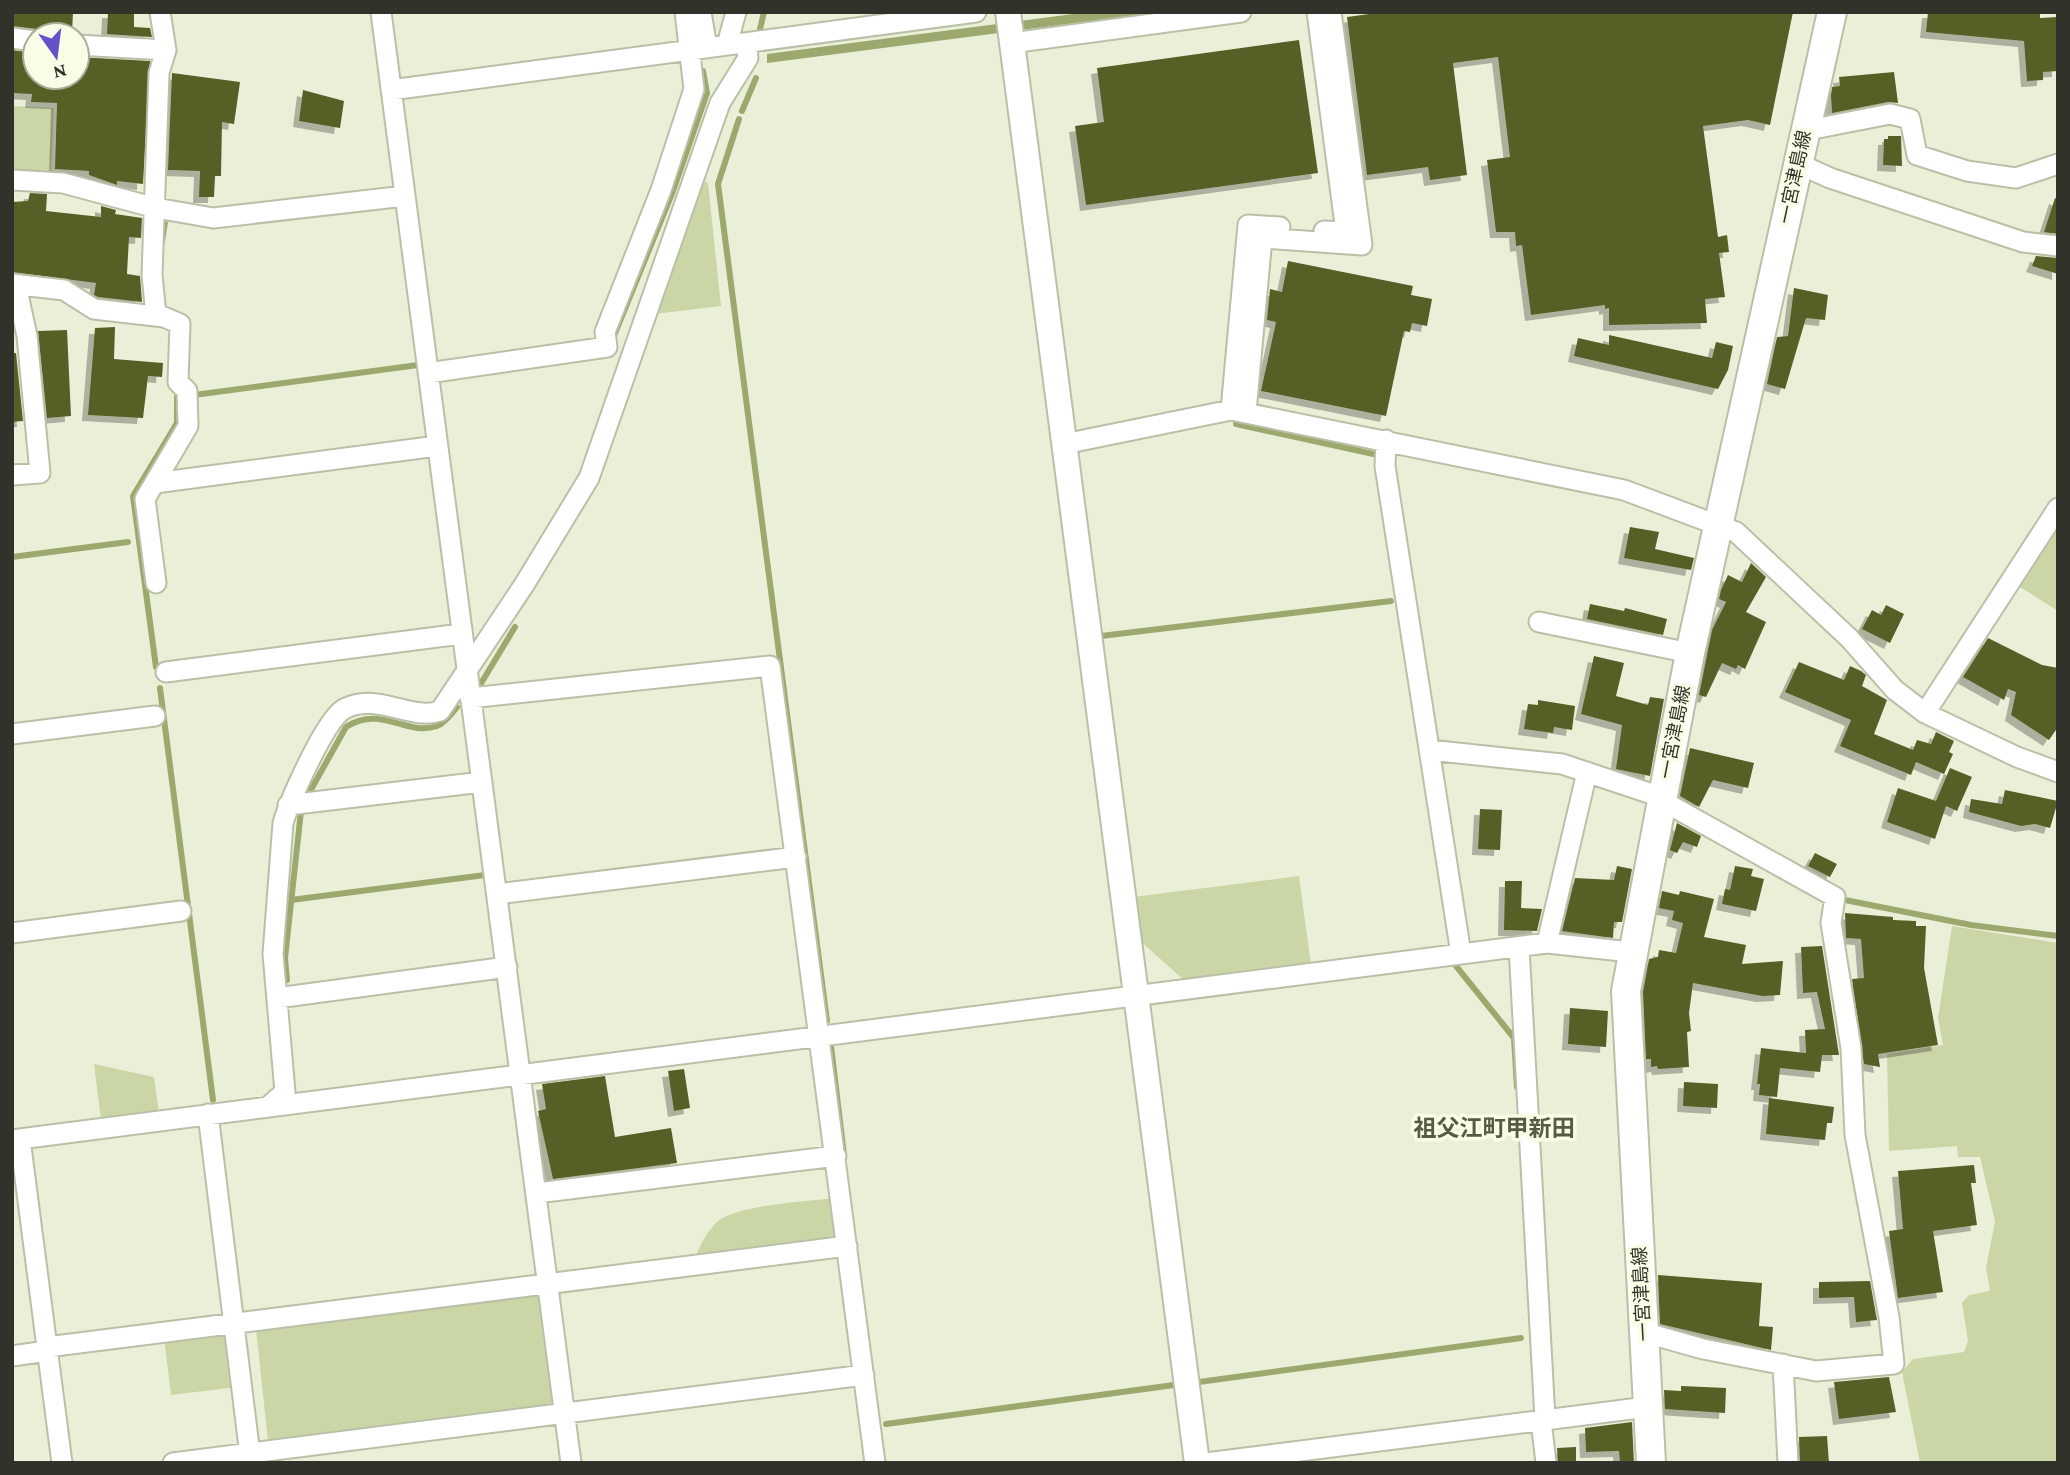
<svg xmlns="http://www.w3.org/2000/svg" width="2070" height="1475" font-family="'Crimson Pro','Noto Sans JP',serif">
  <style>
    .green { fill: #cbd6a7 }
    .water { fill: #9ca96e }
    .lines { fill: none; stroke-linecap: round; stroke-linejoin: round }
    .stream { stroke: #9ca96e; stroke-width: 6 }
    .building { fill: #556027; filter: url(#shadow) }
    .minor-casing { stroke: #bac0a8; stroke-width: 23 }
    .tertiary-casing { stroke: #bac0a8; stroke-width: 28 }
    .secondary-casing { stroke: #bac0a8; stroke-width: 32 }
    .minor { stroke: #fff; stroke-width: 19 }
    .tertiary { stroke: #fff; stroke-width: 24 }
    .secondary { stroke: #fff; stroke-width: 28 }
    .labels { text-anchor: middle; stroke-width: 7; stroke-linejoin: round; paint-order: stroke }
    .street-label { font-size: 19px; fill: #31332a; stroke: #f8fee5 }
    .quarter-label { font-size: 23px; font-weight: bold; fill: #565b46; stroke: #f8fee5 }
  </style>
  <defs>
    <filter id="shadow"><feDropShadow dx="-6" dy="6" stdDeviation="0" flood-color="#0004"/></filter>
  </defs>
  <rect width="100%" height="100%" fill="#eaf0d8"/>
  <path class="green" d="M12,106L54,108L51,175L12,172Z
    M701,180L708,183L721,306L655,314Z
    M2058,519V611L2014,583Z
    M1299,876L1311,965L1185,981L1139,940L1133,897Z
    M1952,926L2058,943V1463H1920L1902,1372L1913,1359L1964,1352L1968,1341L1962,1303L1969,1295L1990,1291L1986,1268L1995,1221L1980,1157H1958L1957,1146L1889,1151L1887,1054L1943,1045L1938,1018Z
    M94,1064L154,1077L159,1113L101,1120Z
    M836,1198V1241L695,1258C700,1245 707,1231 718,1221C738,1205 809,1201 836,1198Z
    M543,1293L556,1407L268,1441L256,1329Z
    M228,1329L237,1387L171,1395L164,1336Z"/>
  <path class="water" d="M1088,12H1161L767,63V54Z"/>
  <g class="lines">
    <path class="stream" d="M760,29L764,12
      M742,111L756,78
      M739,119L718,184L827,1021
      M162,241L165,222
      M613,338L673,191L707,93L703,71
      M194,395L418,365
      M1236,419V424L1378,455
      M12,557L128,542
      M1101,636L1391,601
      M156,667L133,496L177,423V397L182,396
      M160,688L213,1100
      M477,690L515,627
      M308,795L346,727C381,704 407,737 437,726C445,723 452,713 457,707
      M291,900L485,875
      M1845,900L1971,925L2058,936
      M1456,966L1514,1038L1517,1087
      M287,980L285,958L301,811
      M831,1046L844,1155
      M1199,1382L1521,1338
      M886,1424L1174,1385"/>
  </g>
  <path class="building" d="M12,12H73L72,34L45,35L37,29L12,26Z
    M108,12H134V27L150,28L152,37L107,34Z
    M1384,12H1793L1770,125L1748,120L1703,126L1718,237L1727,235L1729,252L1719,253L1725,297L1705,299L1707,323L1609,325V308L1605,309V305L1531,315L1522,245L1516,246L1515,232H1496L1487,160L1510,157L1498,57L1453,63L1467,175L1430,180L1428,167L1367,175L1347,17Z
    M1928,12H2040V18L2058,17V71L2043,72V80L2027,81L2024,41L1926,32Z
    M1299,40L1318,173L1086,205L1075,126L1104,122L1097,68Z
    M12,50L35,53V77H77V57L150,61L143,184L117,181V185L89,175V171L55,169L57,103L31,102L32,94L12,93Z
    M1894,72L1898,103L1888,102L1832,113L1831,95L1832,87L1840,86L1839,77Z
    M172,73L240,82L234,124L222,122L221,176H215L214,197H199L200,171L168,170Z
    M303,90L344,101L340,128L299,121Z
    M1888,136H1901L1902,166L1883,165L1884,139H1888Z
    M30,193L47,194L46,211L101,217V206L116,210L115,214L142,218L141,238L129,237L127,274L140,276L142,302L98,297L94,295L96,283L12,272V202L28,201Z
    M2055,198L2058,199V234L2044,232Z
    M2036,256L2058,258V274L2032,266Z
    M1288,261L1413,286L1411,295L1432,299L1427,326L1412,323L1410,332L1404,331L1386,416L1261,391L1276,322L1267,320L1270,289L1282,292Z
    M1794,288L1828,295L1825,320L1806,318L1785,389L1767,384L1777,337L1788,336Z
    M115,327L114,359L163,363L162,377L148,376L143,418L88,415L95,328Z
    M67,330L71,416L47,418L38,331Z
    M1609,335L1712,358L1716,342L1733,346L1728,370L1718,389L1574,356L1578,338L1609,345Z
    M12,353H16L23,421L12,422Z
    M1630,527L1659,532L1655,549L1694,558L1691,570L1624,558Z
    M1751,563L1766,577L1746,612L1766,622L1745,669L1738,665L1736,669L1722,663L1706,697L1699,695L1712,630L1726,602L1719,599L1721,590L1728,575L1742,582Z
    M1590,604L1624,611L1625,608L1667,619L1663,635L1587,619Z
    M1886,605L1904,614L1890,643L1862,629L1872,610L1881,615Z
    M1988,638L2042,665L2058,668V727L2049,740L2011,715L2016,692L2008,689L2004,700L1963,677Z
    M1594,656L1624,663L1616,696L1648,705L1650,697L1664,699L1650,776L1616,769L1622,725L1581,714Z
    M1799,662L1844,680L1850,666L1861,671L1866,675L1862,686L1887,700L1874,734L1913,750L1917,740L1931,744L1936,732L1954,741L1949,752L1953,754L1944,774L1916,762L1911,775L1840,746L1851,720L1785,692Z
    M1538,700L1575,706L1572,730L1554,727L1553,733L1524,729L1528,704L1538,705Z
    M1690,748L1754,763L1748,788L1713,780L1699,807L1680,796Z
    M1950,768L1972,777L1957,811L1946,806L1935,839L1887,822L1898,788L1936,801Z
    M2005,790L2058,801L2050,828L2035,824L2021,826L1969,812L1971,799L2002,804Z
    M1480,809L1502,810L1500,850L1478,849Z
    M1677,823L1701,836L1697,847L1683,842L1677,853L1670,850Z
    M1815,853L1837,864L1830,877L1808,866Z
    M1617,866L1632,869L1622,922H1614L1613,938L1562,931L1575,878L1614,880Z
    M1735,866L1753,869L1751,876L1764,879L1756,911L1722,904L1725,889L1730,890Z
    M1505,881H1522L1521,908L1542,909L1537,931L1504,930Z
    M1662,891L1679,895L1680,891L1714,899L1704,937L1746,945L1742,964L1783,961L1780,995L1762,996L1693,983L1689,1013L1691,1031L1687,1032L1689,1067L1658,1069L1657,1066L1651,1067V1059H1646L1643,992L1649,959L1658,957L1659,950L1676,953L1683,923L1672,920L1674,911L1659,908Z
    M1845,913L1893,917V920L1916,921V926H1926L1924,968L1938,1045L1878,1054L1880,1067L1864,1064L1852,979L1864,978L1861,939L1846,938Z
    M1822,946L1839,1055H1822L1820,1072L1780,1068L1777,1097L1759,1095L1760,1084H1757L1761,1048L1806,1053L1805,1030L1825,1029L1817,992L1803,993L1801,947Z
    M1570,1008L1608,1011L1606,1047L1568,1044Z
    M684,1069L690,1108L674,1111L668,1071Z
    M605,1076L615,1137L671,1128L677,1163L553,1179L538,1111L546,1109L542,1084Z
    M1684,1082L1718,1084L1717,1108L1683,1106Z
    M1769,1098L1834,1107L1832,1123H1827L1825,1140L1766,1134Z
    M1974,1165L1976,1183H1971L1977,1225L1933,1231L1943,1292L1898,1298L1889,1231L1903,1229L1898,1171Z
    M1658,1275L1762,1283L1759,1326L1773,1327L1771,1350L1660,1324Z
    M1870,1281L1877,1320L1856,1322L1854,1297L1819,1298V1282Z
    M1889,1377L1896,1412L1839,1419L1834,1382Z
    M1681,1386L1726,1388L1725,1413L1665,1409L1664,1390L1681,1391Z
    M1632,1422L1634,1463H1620L1619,1451L1586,1452L1585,1428Z
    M1827,1436L1829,1463H1800L1799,1437Z
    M1576,1447V1463H1558L1557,1448Z"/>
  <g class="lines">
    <g class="minor-casing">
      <path id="minor" d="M381,12L571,1463
        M701,12L707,48
        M1317,12L1346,232L1324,231
        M12,38L35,41
        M1011,43L1241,12
        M77,45L166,50
        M727,45L736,12
        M391,90L976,12
        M1803,131L1890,114L1910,119L1917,155L1967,171L2016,178L2058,164
        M1797,163L1830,178L2023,242L2058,246
        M12,180L63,183L156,208L213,218L405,196
        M12,284L64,290L94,309L164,317L180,324L178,382L187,391L188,426L145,499L156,583
        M156,315L152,275L159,73L166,50L160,12
        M428,373L607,347L605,332L661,190L694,89L685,12
        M1231,410L1248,225L1280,227
        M1246,412L1262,238L1362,245L1331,12
        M1386,440L1385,466L1461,954
        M1064,444L1231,410L1624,490L1736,532L1849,638L1895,690L1925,713L2017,757L2058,772
        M12,475L40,473L27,336L16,285
        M155,483L437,446
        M1539,622L1690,653
        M166,672L461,634
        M470,698L770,666L875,1463
        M1925,713L2058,508
        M12,734L155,716
        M1429,750L1562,764L1661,797
        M288,805L482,782
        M497,894L796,857
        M12,933L181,911
        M1547,943L1587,772
        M1519,947L1545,1419
        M277,998L507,967
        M269,1106L285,1092L273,954L283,823C290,800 325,720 344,709C353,704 367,702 376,704C397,706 420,718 440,711L524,585L589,478L720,103L748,58L746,43
        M208,1114L251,1463
        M20,1139L62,1463
        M12,1140L1547,943L1631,952
        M537,1193L836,1156
        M1643,1332L1703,1349L1816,1371L1894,1364L1889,1317L1855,1135L1851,1048L1831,923L1835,897L1661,800
        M47,1347L847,1246
        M12,1356L47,1351
        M1783,1364L1788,1463
        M1541,1420L1546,1463
        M173,1463L864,1375
        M1206,1463L1647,1407"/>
    </g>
    <g class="tertiary-casing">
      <path id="tertiary" d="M1008,12L1197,1463"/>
    </g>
    <g class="secondary-casing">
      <path id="secondary" d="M1651,1463L1626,991L1690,653L1832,12"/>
    </g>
    <use href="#minor" class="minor"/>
    <use href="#tertiary" class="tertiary"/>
    <use href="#secondary" class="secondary"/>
  </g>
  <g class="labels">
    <g class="street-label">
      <text transform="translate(1794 177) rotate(-78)" y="7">一宮津島線</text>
      <text transform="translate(1674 732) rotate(-79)" y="7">一宮津島線</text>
      <text transform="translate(1641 1294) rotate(-93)" y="7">一宮津島線</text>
    </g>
    <g class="quarter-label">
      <text x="1494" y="1136">祖父江町甲新田</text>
    </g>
  </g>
  <rect width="2070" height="1475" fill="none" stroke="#31332a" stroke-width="28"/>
  <g transform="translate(56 56) rotate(166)"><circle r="33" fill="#f8fee5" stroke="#a8ad9a" stroke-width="2"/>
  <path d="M0-5L12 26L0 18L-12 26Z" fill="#6452cb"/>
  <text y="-10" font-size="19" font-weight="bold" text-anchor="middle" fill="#31332a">N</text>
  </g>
</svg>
